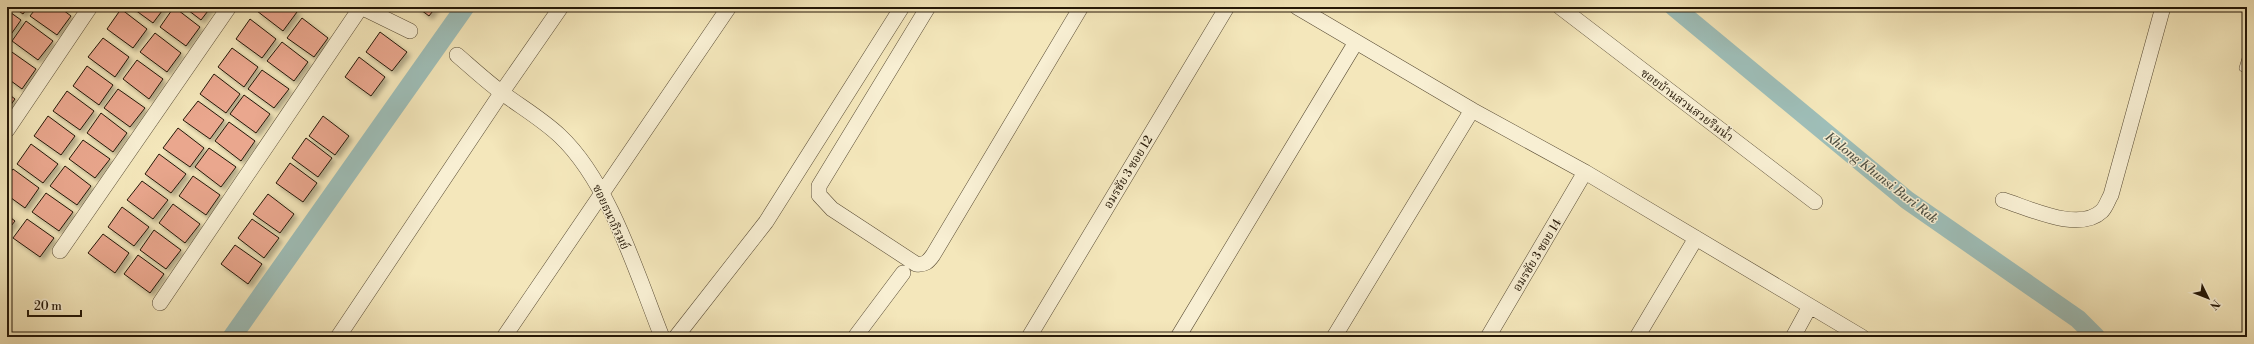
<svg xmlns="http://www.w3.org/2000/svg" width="2254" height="344" font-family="'Libre Bodoni','Noto Serif Thai',serif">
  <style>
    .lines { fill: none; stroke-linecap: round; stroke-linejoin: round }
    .canal { stroke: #9ebeb8; stroke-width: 19 }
    .building { fill: #eaa78e; stroke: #241707; filter: url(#shadow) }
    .lane-casing { stroke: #584b34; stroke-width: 8 }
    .street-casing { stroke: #584b34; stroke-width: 16 }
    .lane { stroke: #f8efd3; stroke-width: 7 }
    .street { stroke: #f8efd3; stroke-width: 15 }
    .labels { text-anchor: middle; stroke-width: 3; stroke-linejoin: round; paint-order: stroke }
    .street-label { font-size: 12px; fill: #241707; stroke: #f8efd3 }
    .water-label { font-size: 13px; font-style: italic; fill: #4f5145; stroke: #f8efd3 }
  </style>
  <defs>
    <filter id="shadow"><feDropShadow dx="3.5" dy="3.5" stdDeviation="2" flood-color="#0004"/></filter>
  </defs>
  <rect width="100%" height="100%" fill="#f4e7bb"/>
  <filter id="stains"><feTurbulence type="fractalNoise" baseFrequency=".005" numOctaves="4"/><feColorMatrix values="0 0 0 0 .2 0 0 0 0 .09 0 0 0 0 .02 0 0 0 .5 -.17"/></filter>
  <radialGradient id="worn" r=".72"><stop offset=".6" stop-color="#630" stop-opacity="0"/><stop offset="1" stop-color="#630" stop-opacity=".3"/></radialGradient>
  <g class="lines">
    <path class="canal" d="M1674,7L1907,200L2078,319L2096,337
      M232,337L465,7"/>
  </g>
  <path class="building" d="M13,7H28L23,14Z
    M37,7H59L71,16L57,35L30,16Z
    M131,7H165L153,23Z
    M174,7L200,27L186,46L160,27Z
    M184,7H211L201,20Z
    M260,7H291L297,12L283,31L257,11Z
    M417,7H436L429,16Z
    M121,9L147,29L133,48L107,29Z
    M7,10L21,20L7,40Z
    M302,18L328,38L314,57L287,38Z
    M250,19L276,39L262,58L236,39Z
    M26,21L53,41L38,60L12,41Z
    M380,32L407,52L392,71L366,52Z
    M155,33L181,53L167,72L140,52Z
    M103,38L129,57L115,77L88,57Z
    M282,42L308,62L294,81L267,61Z
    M232,48L258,67L244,87L218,67Z
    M9,50L36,69L22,89L7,78V53Z
    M359,57L385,77L371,96L345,77Z
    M137,60L163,79L149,99L123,79Z
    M87,66L113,85L99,105L73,86Z
    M262,70L289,89L274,108L248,89Z
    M214,74L240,94L226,113L200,94Z
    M118,89L145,108L130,127L104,108Z
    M67,91L94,111L80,130L53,111Z
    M7,93L15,99L7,110Z
    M244,95L270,114L256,133L230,114Z
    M198,101L224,120L210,139L183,120Z
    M101,113L127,133L113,152L87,133Z
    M48,116L75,136L61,155L34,136Z
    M323,116L349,136L335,155L309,136Z
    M229,122L255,141L241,161L215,141Z
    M178,128L204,148L190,167L163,148Z
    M306,138L332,158L318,177L292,158Z
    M83,140L110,159L95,178L69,159Z
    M31,144L58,164L43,183L17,164Z
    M209,148L236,167L221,187L195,167Z
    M159,154L186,174L171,193L145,174Z
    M290,163L317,183L303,202L276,183Z
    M65,166L91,186L77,205L50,186Z
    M13,169L39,188L25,208L7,195V177Z
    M193,176L220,195L206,215L179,196Z
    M142,181L168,200L153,219L127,200Z
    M46,193L73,212L59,231L32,212Z
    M268,194L294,214L280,233L253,214Z
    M173,204L200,224L185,243L159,223Z
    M122,207L149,227L134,246L108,227Z
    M7,215L15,221L7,231Z
    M27,219L54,238L40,257L13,238Z
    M252,219L279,238L264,258L238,238Z
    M154,230L181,250L166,269L140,250Z
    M103,234L129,253L115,273L88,253Z
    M235,245L262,264L248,284L221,264Z
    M138,255L164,274L150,293L124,274Z"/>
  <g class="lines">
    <g class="lane-casing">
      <path id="lane" d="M2243,68L2247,55"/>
    </g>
    <g class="street-casing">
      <path id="street" d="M361,7L410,31
        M928,7L819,186V195L832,209L916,264C925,265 928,262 933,255L1081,7
        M1297,7L1472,110L1585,172L1862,337
        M1560,7L1815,202
        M457,55C472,68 486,81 501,92C521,107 542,119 560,136C609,182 637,274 662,337
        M7,130L90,7
        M2003,200C2029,208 2079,233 2102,211C2106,207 2108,200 2111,195L2163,7
        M60,251L229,7
        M160,303L361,7
        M338,337L502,92L561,7
        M504,337L729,7
        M676,337L766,222L902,7
        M855,337L903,273
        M1029,337L1227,7
        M1178,337L1356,42
        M1334,337L1472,110
        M1488,337L1585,172
        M1637,337L1696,238
        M1793,337L1810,306"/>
    </g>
    <use href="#lane" class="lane"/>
    <use href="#street" class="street"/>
  </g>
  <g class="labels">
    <g class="street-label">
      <text transform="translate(1687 105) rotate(37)" y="4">ซอยบ้านสวนสวยริมน้ำ</text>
      <text transform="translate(1128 172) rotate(-59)" y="4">อมรชัย 3 ซอย 12</text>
      <text transform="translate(611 217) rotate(65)" y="4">ซอยธนาภิรมย์</text>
      <text transform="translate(1537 255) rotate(-59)" y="4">อมรชัย 3 ซอย 14</text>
    </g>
    <g class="water-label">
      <text transform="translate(1882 177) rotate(38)" y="5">Khlong Khunsi Buri Rak</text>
    </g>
  </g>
  <rect width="2254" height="344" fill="none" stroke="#f4e7bb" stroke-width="24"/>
  <rect x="8" y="8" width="2238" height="328" fill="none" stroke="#241707" stroke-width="2"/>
  <rect x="12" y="12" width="2230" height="320" fill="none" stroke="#241707"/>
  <g transform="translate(2208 298) rotate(133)" stroke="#f8efd3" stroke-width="3" paint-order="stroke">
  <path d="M0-3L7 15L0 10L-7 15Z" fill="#241707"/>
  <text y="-6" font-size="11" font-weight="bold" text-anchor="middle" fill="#241707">N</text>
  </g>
  <path d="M28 310v6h53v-6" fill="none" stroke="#241707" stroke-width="2"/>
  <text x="34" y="310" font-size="12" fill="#241707" stroke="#f8efd3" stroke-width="3" paint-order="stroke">20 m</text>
  <rect width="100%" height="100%" filter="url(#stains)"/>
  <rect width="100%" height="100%" fill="url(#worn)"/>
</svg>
